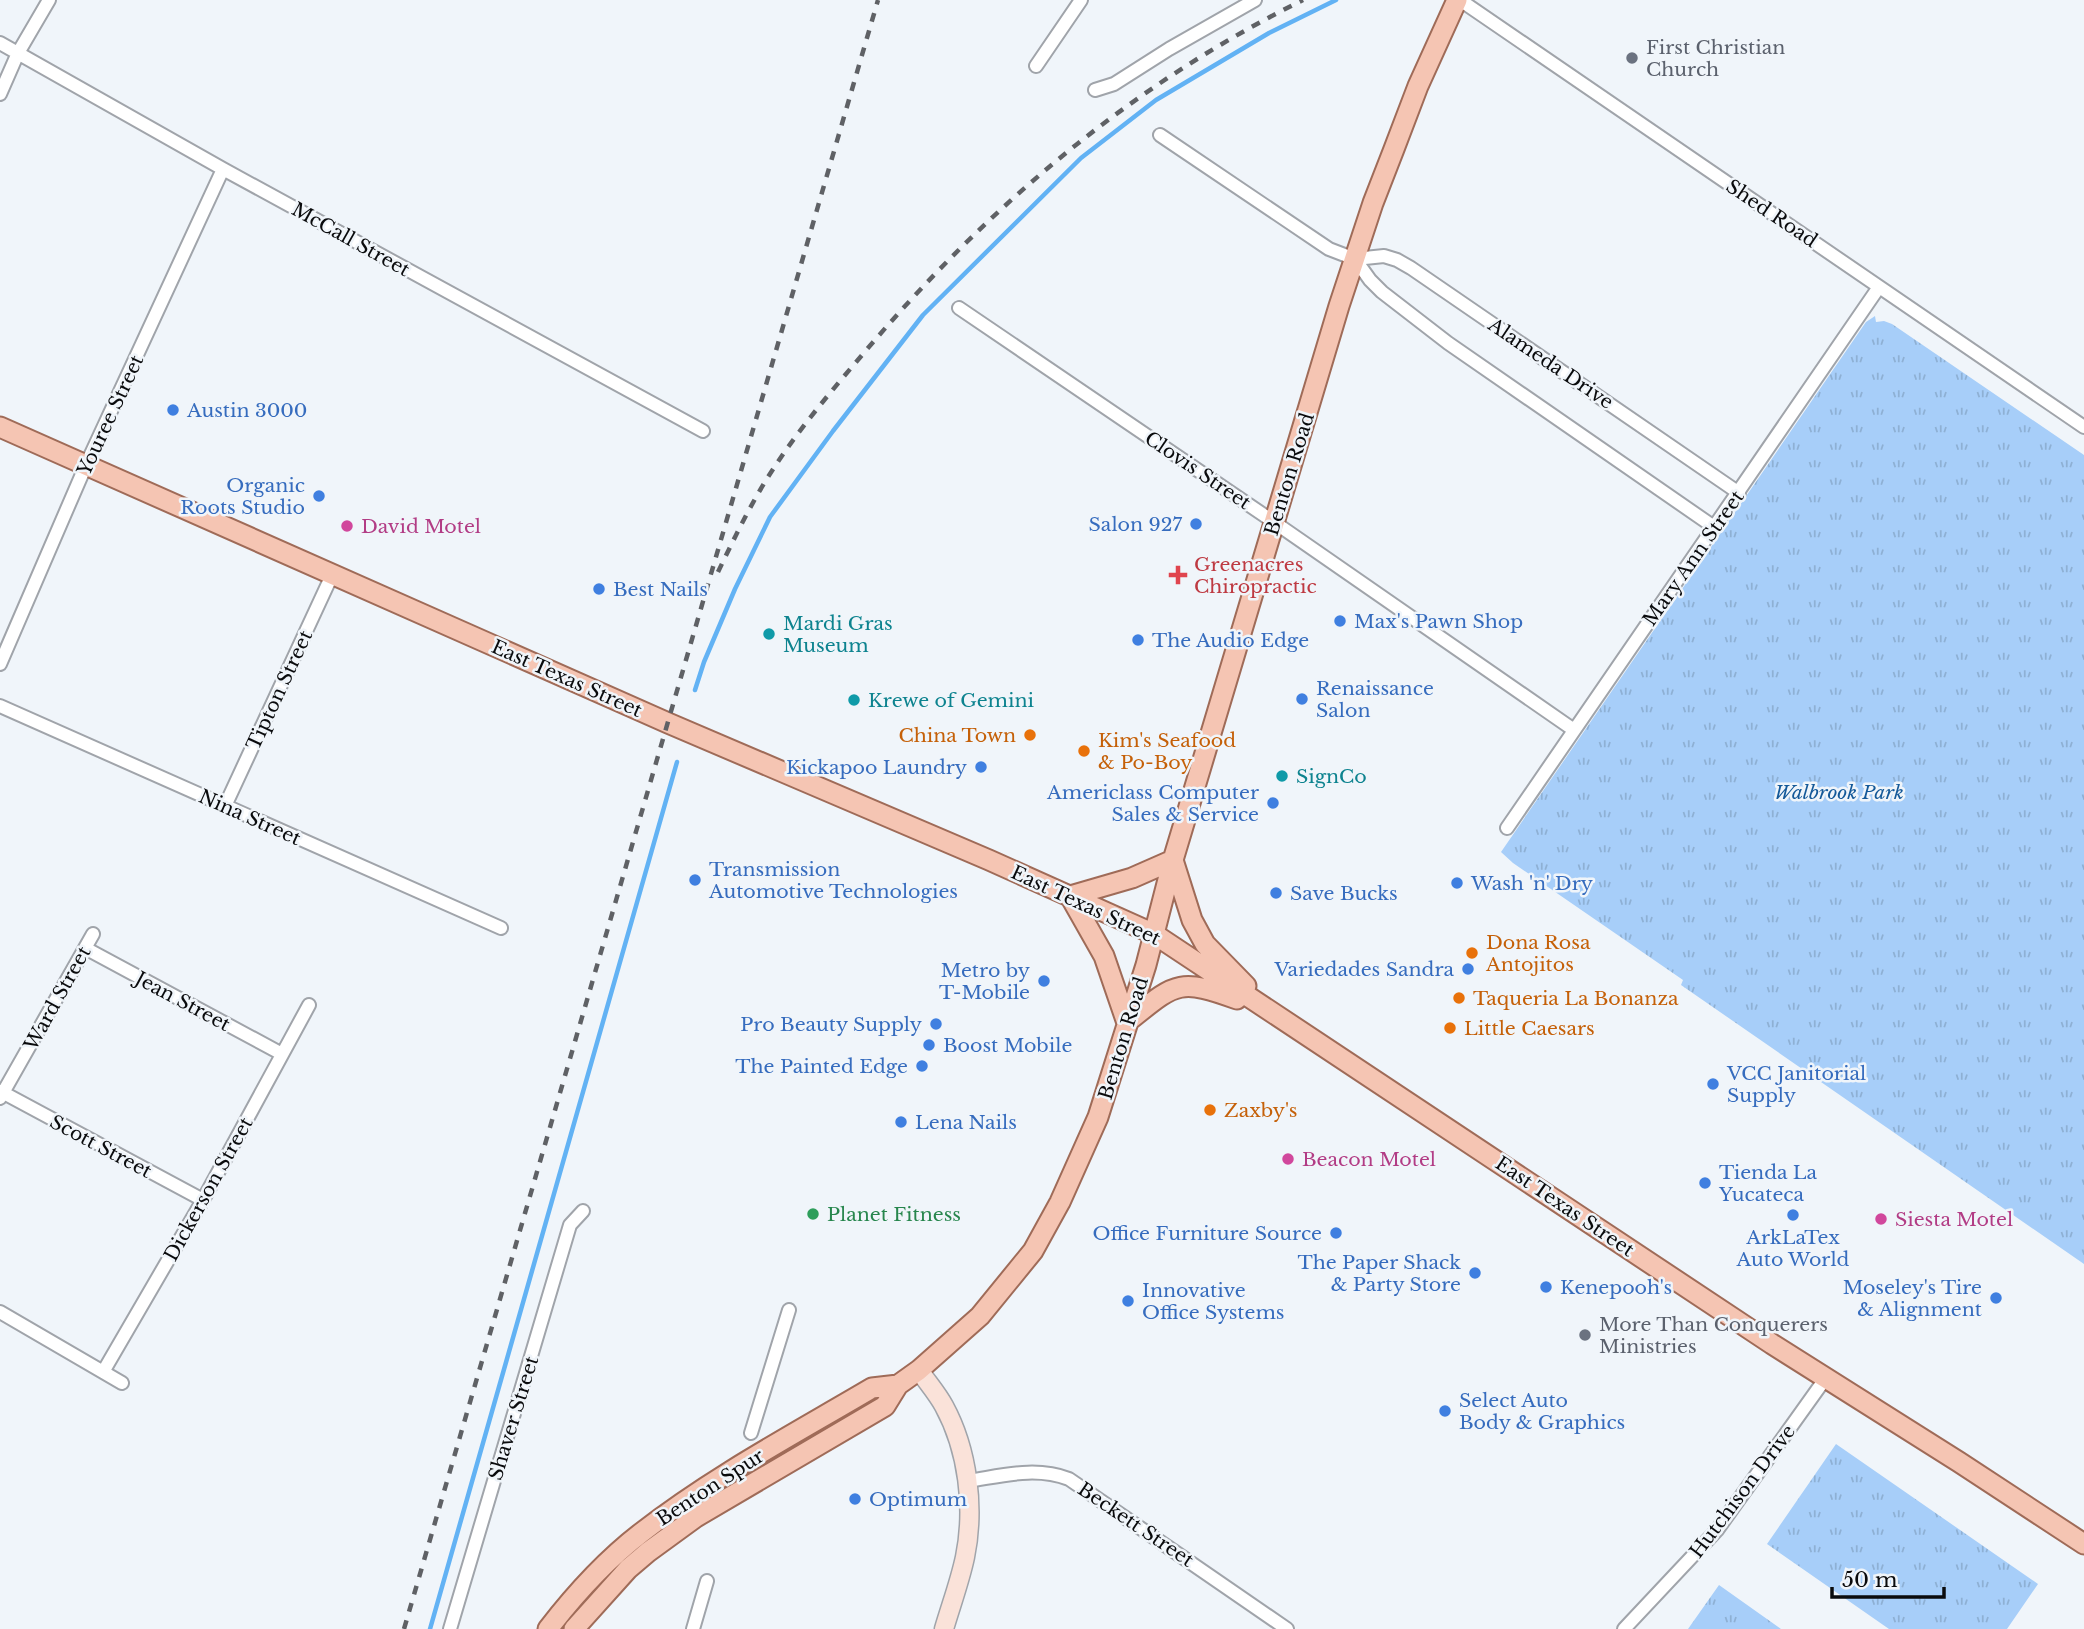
<svg xmlns="http://www.w3.org/2000/svg" width="2084" height="1629" font-family="'Libre Baskerville',serif">
  <style>
    .park { fill: url(#park-tufts) }
    .lines { fill: none; stroke-linecap: round; stroke-linejoin: round }
    .stream { stroke: #62b2f4; stroke-width: 4.5 }
    .minor-casing { stroke: #a0a4aa; stroke-width: 16 }
    .secondary-casing { stroke: #a0a4aa; stroke-width: 21 }
    .primary-casing { stroke: #9f6b58; stroke-width: 23 }
    .minor { stroke: #fff; stroke-width: 12 }
    .secondary { stroke: #fae2d9; stroke-width: 18 }
    .primary { stroke: #f5c5b3; stroke-width: 19 }
    .rail { stroke: #5f6165; stroke-width: 4.5; stroke-dasharray: 9 9; stroke-linecap: butt }
    .worship-dot { fill: #6b7280; stroke: #f0f5fa; stroke-width: 2.5 }
    .shop-dot { fill: #3f7fe0; stroke: #f0f5fa; stroke-width: 2.5 }
    .hotel-dot { fill: #d1479c; stroke: #f0f5fa; stroke-width: 2.5 }
    .health-dot { fill: #e0444e; stroke: #f0f5fa; stroke-width: 2.5 }
    .culture-dot { fill: #0f9aa8; stroke: #f0f5fa; stroke-width: 2.5 }
    .food-dot { fill: #e8710a; stroke: #f0f5fa; stroke-width: 2.5 }
    .leisure-dot { fill: #2e9e5b; stroke: #f0f5fa; stroke-width: 2.5 }
    .labels { text-anchor: middle; stroke-width: 5; stroke-linejoin: round; paint-order: stroke }
    .worship-label { font-size: 19px; fill: #5b616d; stroke: #f0f5fa; text-anchor: start }
    .street-label { font-size: 19px; fill: #0a0b0d; stroke: #f0f5fa }
    .shop-label { font-size: 19px; fill: #366cbe; stroke: #f0f5fa; text-anchor: start }
    .hotel-label { font-size: 19px; fill: #b23c85; stroke: #f0f5fa; text-anchor: start }
    .health-label { font-size: 19px; fill: #be3a42; stroke: #f0f5fa; text-anchor: start }
    .culture-label { font-size: 19px; fill: #0d838f; stroke: #f0f5fa; text-anchor: start }
    .food-label { font-size: 19px; fill: #c56008; stroke: #f0f5fa; text-anchor: start }
    .park-label { font-size: 19px; font-style: italic; fill: #145999; stroke: #f0f5fa }
    .leisure-label { font-size: 19px; fill: #27864d; stroke: #f0f5fa; text-anchor: start }
  </style>
  <defs>
    <pattern id="park-tufts" width="24" height="20" patternUnits="userSpaceOnUse" patternTransform="scale(1.75)"><rect width="24" height="20" fill="#a7cef9"/><path d="M3 7l-1-3M5 7V3M7 7l1-3M15 17l-1-3M17 17v-4M19 17l1-3" fill="none" stroke="#8eb0d4"/></pattern>
  </defs>
  <rect width="100%" height="100%" fill="#f0f5fa"/>
  <path class="park" d="M1875,316L1876,322L1884,321L1892,324L2084,455V1264L1681,985L1683,980L1513,863L1501,852L1866,322Z
    M1836,1444L2038,1584L2007,1629H1889L1767,1544Z
    M1719,1585L1781,1629H1688Z"/>
  <g class="lines">
    <path class="stream" d="M695,690L704,662L735,589L770,517L833,431L923,315L1081,158L1156,100L1269,33L1336,0
      M430,1629L677,762"/>
    <g class="minor-casing">
      <path id="minor" d="M1460,0L2084,427
        M0,43L223,169L703,431
        M1036,66L1081,0
        M1095,90L1114,84L1169,49L1255,0
        M0,94L18,53L49,0
        M1160,135L1329,249L1355,259L1384,256L1397,260L1411,268L1739,493
        M1355,259L1370,280L1382,292L1448,343L1714,527
        M959,308L1274,522L1574,730
        M0,664L86,465L223,169
        M0,706L501,928
        M225,806L333,573
        M1507,828L1879,287
        M85,948L282,1054
        M0,1091L203,1200
        M0,1098L93,934
        M0,1312L122,1383
        M103,1372L203,1200L309,1005
        M751,1433L789,1310
        M967,1481C1002,1476 1035,1466 1069,1479L1287,1629
        M450,1629L570,1225L583,1211
        M693,1629L707,1581
        M1624,1629L1717,1530L1825,1379"/>
    </g>
    <g class="secondary-casing">
      <path id="secondary" d="M919,1370C927,1382 937,1393 944,1406C968,1450 975,1508 965,1557C960,1581 951,1605 944,1629"/>
    </g>
    <g class="primary-casing">
      <path id="primary" d="M0,427L668,723L989,860L1154,934L1772,1344L1959,1462L2084,1544
        M1173,860L1192,920L1205,944L1246,986
        M1070,896L1104,956L1127,1023
        M1070,896L1132,878L1173,860
        M1127,1022C1175,984 1177,977 1237,999
        M548,1629C575,1594 606,1560 641,1533C713,1477 794,1434 872,1388L898,1385
        M574,1629L628,1569L648,1552L696,1517L885,1406L898,1385L919,1370L980,1316L1033,1251L1060,1202L1098,1117L1146,965L1173,860L1339,306L1373,203L1394,149L1418,86L1457,0"/>
    </g>
    <use href="#minor" class="minor"/>
    <use href="#secondary" class="secondary"/>
    <use href="#primary" class="primary"/>
    <path class="rail" d="M718,572C731,545 744,518 759,492C786,445 822,402 857,361C983,211 1127,87 1303,0
      M404,1629L878,0"/>
  </g>
  <g class="worship-dot">
    <circle cx="1632" cy="58" r="7"/>
    <circle cx="1585" cy="1335" r="7"/>
  </g>
  <g class="shop-dot">
    <circle cx="173" cy="410" r="7"/>
    <circle cx="319" cy="496" r="7"/>
    <circle cx="1196" cy="524" r="7"/>
    <circle cx="599" cy="589" r="7"/>
    <circle cx="1340" cy="621" r="7"/>
    <circle cx="1138" cy="640" r="7"/>
    <circle cx="1302" cy="699" r="7"/>
    <circle cx="981" cy="767" r="7"/>
    <circle cx="1273" cy="803" r="7"/>
    <circle cx="695" cy="880" r="7"/>
    <circle cx="1457" cy="883" r="7"/>
    <circle cx="1276" cy="893" r="7"/>
    <circle cx="1468" cy="969" r="7"/>
    <circle cx="1044" cy="981" r="7"/>
    <circle cx="936" cy="1024" r="7"/>
    <circle cx="929" cy="1045" r="7"/>
    <circle cx="922" cy="1066" r="7"/>
    <circle cx="1713" cy="1084" r="7"/>
    <circle cx="901" cy="1122" r="7"/>
    <circle cx="1705" cy="1183" r="7"/>
    <circle cx="1793" cy="1215" r="7"/>
    <circle cx="1336" cy="1233" r="7"/>
    <circle cx="1475" cy="1273" r="7"/>
    <circle cx="1546" cy="1287" r="7"/>
    <circle cx="1996" cy="1298" r="7"/>
    <circle cx="1128" cy="1301" r="7"/>
    <circle cx="1445" cy="1411" r="7"/>
    <circle cx="855" cy="1499" r="7"/>
  </g>
  <g class="hotel-dot">
    <circle cx="347" cy="526" r="7"/>
    <circle cx="1288" cy="1159" r="7"/>
    <circle cx="1881" cy="1219" r="7"/>
  </g>
  <path class="health-dot" d="M1174.5 564.5h7v7h7v7h-7v7h-7v-7h-7v-7h7z"/>
  <g class="culture-dot">
    <circle cx="769" cy="634" r="7"/>
    <circle cx="854" cy="700" r="7"/>
    <circle cx="1282" cy="776" r="7"/>
  </g>
  <g class="food-dot">
    <circle cx="1030" cy="735" r="7"/>
    <circle cx="1084" cy="751" r="7"/>
    <circle cx="1472" cy="953" r="7"/>
    <circle cx="1459" cy="998" r="7"/>
    <circle cx="1450" cy="1028" r="7"/>
    <circle cx="1210" cy="1110" r="7"/>
  </g>
  <circle class="leisure-dot" cx="813" cy="1214" r="7"/>
  <g class="labels">
    <g class="worship-label">
      <text x="1646" y="54">First Christian<tspan x="1646" dy="22">Church</tspan></text>
      <text x="1599" y="1331">More Than Conquerers<tspan x="1599" dy="22">Ministries</tspan></text>
    </g>
    <g class="street-label">
      <text transform="translate(1772 213) rotate(34)" y="7">Shed Road</text>
      <text transform="translate(351 239) rotate(29)" y="7">McCall Street</text>
      <text transform="translate(1551 363) rotate(34)" y="7">Alameda Drive</text>
      <text transform="translate(110 415) rotate(-65)" y="7">Youree Street</text>
      <text transform="translate(1198 470) rotate(34)" y="7">Clovis Street</text>
      <text transform="translate(1289 474) rotate(-73)" y="7">Benton Road</text>
      <text transform="translate(1693 558) rotate(-55)" y="7">Mary Ann Street</text>
      <text transform="translate(567 678) rotate(24)" y="7">East Texas Street</text>
      <text transform="translate(279 690) rotate(-65)" y="7">Tipton Street</text>
      <text transform="translate(250 817) rotate(24)" y="7">Nina Street</text>
      <text transform="translate(1086 905) rotate(25)" y="7">East Texas Street</text>
      <text transform="translate(57 998) rotate(-61)" y="7">Ward Street</text>
      <text transform="translate(183 1001) rotate(28)" y="7">Jean Street</text>
      <text transform="translate(1123 1038) rotate(-73)" y="7">Benton Road</text>
      <text transform="translate(101 1146) rotate(28)" y="7">Scott Street</text>
      <text transform="translate(208 1189) rotate(-61)" y="7">Dickerson Street</text>
      <text transform="translate(1565 1206) rotate(34)" y="7">East Texas Street</text>
      <text transform="translate(513 1418) rotate(-73)" y="7">Shaver Street</text>
      <text transform="translate(710 1487) rotate(-33)" y="7">Benton Spur</text>
      <text transform="translate(1742 1491) rotate(-53)" y="7">Hutchison Drive</text>
      <text transform="translate(1136 1524) rotate(34)" y="7">Beckett Street</text>
    </g>
    <g class="shop-label">
      <text x="187" y="417">Austin 3000</text>
      <text x="305" y="492" text-anchor="end">Organic<tspan x="305" dy="22">Roots Studio</tspan></text>
      <text x="1182" y="531" text-anchor="end">Salon 927</text>
      <text x="613" y="596">Best Nails</text>
      <text x="1354" y="628">Max's Pawn Shop</text>
      <text x="1152" y="647">The Audio Edge</text>
      <text x="1316" y="695">Renaissance<tspan x="1316" dy="22">Salon</tspan></text>
      <text x="967" y="774" text-anchor="end">Kickapoo Laundry</text>
      <text x="1259" y="799" text-anchor="end">Americlass Computer<tspan x="1259" dy="22">Sales &amp; Service</tspan></text>
      <text x="709" y="876">Transmission<tspan x="709" dy="22">Automotive Technologies</tspan></text>
      <text x="1471" y="890">Wash 'n' Dry</text>
      <text x="1290" y="900">Save Bucks</text>
      <text x="1454" y="976" text-anchor="end">Variedades Sandra</text>
      <text x="1030" y="977" text-anchor="end">Metro by<tspan x="1030" dy="22">T-Mobile</tspan></text>
      <text x="922" y="1031" text-anchor="end">Pro Beauty Supply</text>
      <text x="943" y="1052">Boost Mobile</text>
      <text x="908" y="1073" text-anchor="end">The Painted Edge</text>
      <text x="1727" y="1080">VCC Janitorial<tspan x="1727" dy="22">Supply</tspan></text>
      <text x="915" y="1129">Lena Nails</text>
      <text x="1719" y="1179">Tienda La<tspan x="1719" dy="22">Yucateca</tspan></text>
      <text x="1322" y="1240" text-anchor="end">Office Furniture Source</text>
      <text x="1793" y="1244" text-anchor="middle">ArkLaTex<tspan x="1793" dy="22">Auto World</tspan></text>
      <text x="1461" y="1269" text-anchor="end">The Paper Shack<tspan x="1461" dy="22">&amp; Party Store</tspan></text>
      <text x="1560" y="1294">Kenepooh's</text>
      <text x="1982" y="1294" text-anchor="end">Moseley's Tire<tspan x="1982" dy="22">&amp; Alignment</tspan></text>
      <text x="1142" y="1297">Innovative<tspan x="1142" dy="22">Office Systems</tspan></text>
      <text x="1459" y="1407">Select Auto<tspan x="1459" dy="22">Body &amp; Graphics</tspan></text>
      <text x="869" y="1506">Optimum</text>
    </g>
    <g class="hotel-label">
      <text x="361" y="533">David Motel</text>
      <text x="1302" y="1166">Beacon Motel</text>
      <text x="1895" y="1226">Siesta Motel</text>
    </g>
    <g class="health-label">
      <text x="1194" y="571">Greenacres<tspan x="1194" dy="22">Chiropractic</tspan></text>
    </g>
    <g class="culture-label">
      <text x="783" y="630">Mardi Gras<tspan x="783" dy="22">Museum</tspan></text>
      <text x="868" y="707">Krewe of Gemini</text>
      <text x="1296" y="783">SignCo</text>
    </g>
    <g class="food-label">
      <text x="1016" y="742" text-anchor="end">China Town</text>
      <text x="1098" y="747">Kim's Seafood<tspan x="1098" dy="22">&amp; Po-Boy</tspan></text>
      <text x="1486" y="949">Dona Rosa<tspan x="1486" dy="22">Antojitos</tspan></text>
      <text x="1473" y="1005">Taqueria La Bonanza</text>
      <text x="1464" y="1035">Little Caesars</text>
      <text x="1224" y="1117">Zaxby's</text>
    </g>
    <g class="park-label">
      <text x="1839" y="799">Walbrook Park</text>
    </g>
    <g class="leisure-label">
      <text x="827" y="1221">Planet Fitness</text>
    </g>
  </g>
  <path d="M1832 1587v10h112v-10" fill="none" stroke="#0a0b0d" stroke-width="3.5"/>
  <text x="1842" y="1587" font-size="21" fill="#0a0b0d" stroke="#f0f5fa" stroke-width="5" paint-order="stroke">50 m</text>
</svg>
